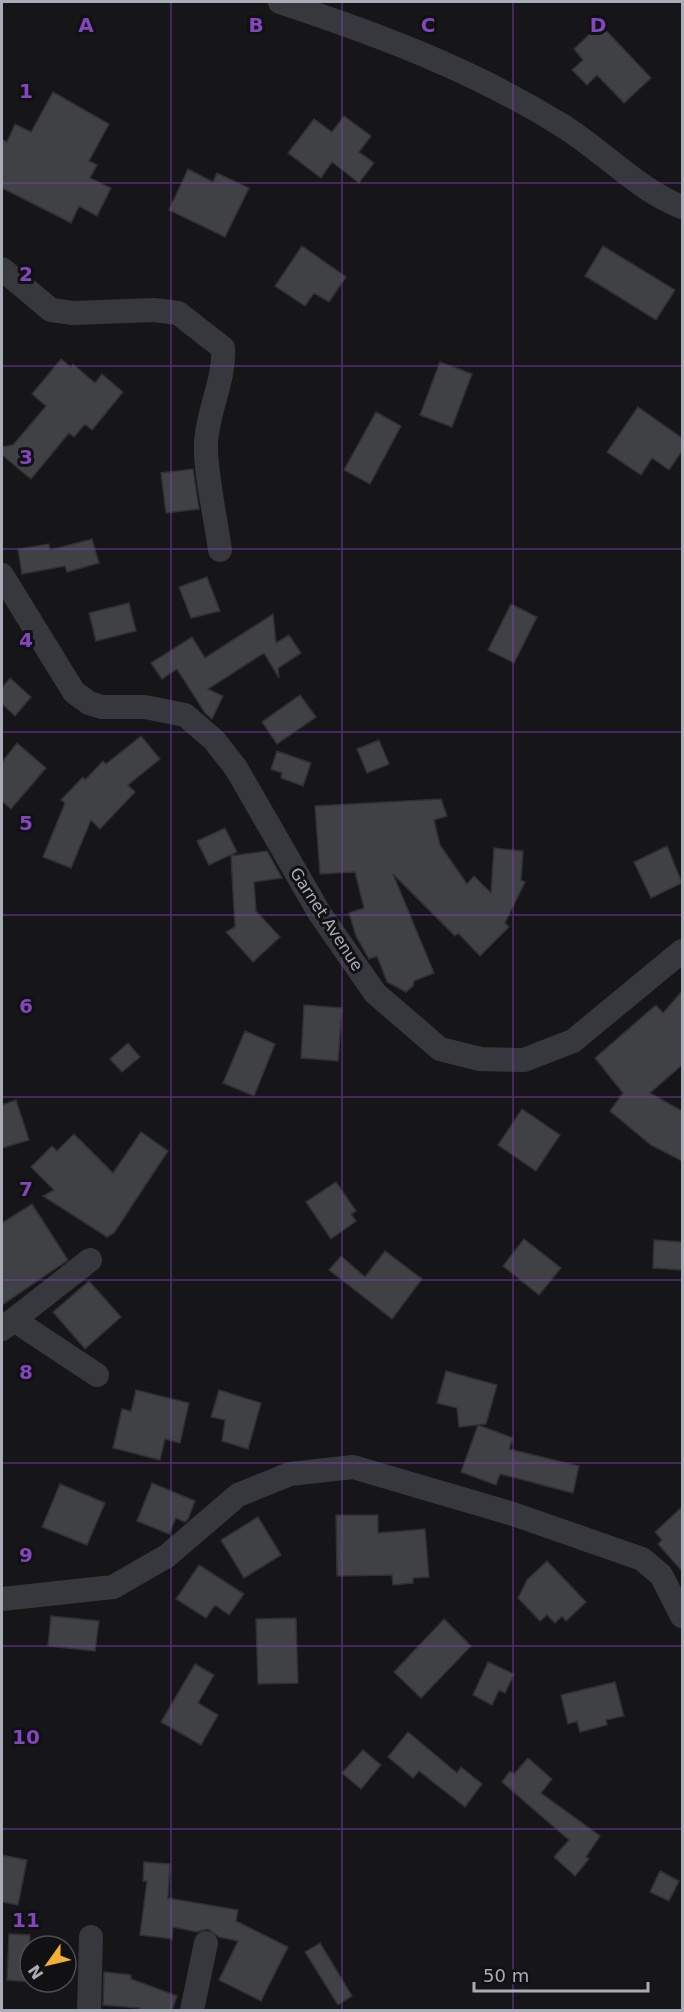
<svg xmlns="http://www.w3.org/2000/svg" width="684" height="2012" font-family="'DejaVu Sans',sans-serif">
  <style>
    .building { fill: #404145; stroke: #303034; stroke-width: 1.5 }
    .lines { fill: none; stroke-linecap: round; stroke-linejoin: round }
    .street { stroke: #37383d; stroke-width: 24 }
    .grid { fill: none; stroke: #8446be; stroke-width: 1.5; stroke-opacity: 0.55 }
    .labels { text-anchor: middle; stroke-width: 6; stroke-linejoin: round; paint-order: stroke }
    .street-label { font-size: 16px; fill: #a8adb8; stroke: #111113 }
    .grid-label { font-size: 20px; text-anchor: middle; font-weight: bold; fill: #8446be; stroke: #111113; stroke-width: 6; stroke-linejoin: round; paint-order: stroke }
  </style>
  <rect width="100%" height="100%" fill="#161618"/>
  <path class="building" d="M600,24L651,78L624,103L597,75L587,85L572,70L583,60L574,49Z
    M53,92L109,124L89,161L97,165L90,178L111,188L97,216L79,206L71,223L2,188V139L7,142L15,124L31,132Z
    M344,116L371,136L359,152L374,163L359,183L332,162L321,178L288,153L314,119L332,132Z
    M188,169L213,182L217,173L249,188L225,237L169,210Z
    M302,246L346,277L329,302L314,293L305,306L275,286Z
    M603,246L675,290L656,320L585,276Z
    M61,359L71,367L73,364L95,383L102,374L123,392L92,430L85,424L74,437L69,433L31,479L2,455V447L13,445L46,406L32,394Z
    M440,362L472,374L452,427L420,415Z
    M638,407L682,438V451L669,470L652,458L641,475L607,452Z
    M376,412L401,426L370,484L344,470Z
    M193,469L199,509L166,513L161,473Z
    M92,539L99,563L67,572L65,566L22,574L18,549L49,544L50,550Z
    M207,577L220,611L191,618L179,587Z
    M129,603L136,631L96,641L89,613Z
    M511,604L537,617L514,663L488,650Z
    M273,614L276,643L289,635L301,653L278,668L279,678L264,653L208,689L223,696L212,719L205,713L177,669L162,679L151,663L192,637L205,658Z
    M10,678L31,697L15,716L2,704V688Z
    M300,695L316,717L277,744L262,722Z
    M141,736L160,759L128,785L135,792L100,829L91,820L71,868L43,857L65,803L61,800L83,777L85,780L103,761L106,764Z
    M379,740L389,764L367,773L357,749Z
    M17,743L46,768L11,809L2,801V762Z
    M277,751L311,763L303,786L281,778L282,773L271,769Z
    M441,799L447,816L434,820L440,845L467,884L474,876L491,893L494,848L523,851L521,880L525,882L505,923L509,927L480,956L458,933L455,936L393,874L434,973L414,981L413,986L406,992L387,982L377,956L369,959L356,936L349,913L364,908L355,872L320,874L315,806Z
    M225,828L237,852L209,865L197,841Z
    M667,846L682,883L651,898L634,862Z
    M267,851L282,878L254,882L256,911L280,937L253,962L226,932L235,927L231,856Z
    M682,991V1065L650,1093L682,1111V1161L651,1145L610,1111L623,1093L595,1058L656,1005L663,1013Z
    M304,1005L342,1008L338,1061L301,1058Z
    M245,1031L275,1044L254,1096L223,1083Z
    M128,1043L140,1057L122,1072L110,1059Z
    M16,1100L29,1140L2,1148V1105Z
    M522,1109L560,1135L536,1171L498,1145Z
    M141,1132L168,1151L114,1233L107,1237L43,1196L54,1190L31,1167L52,1146L57,1151L74,1134L113,1173Z
    M336,1182L356,1211L351,1214L356,1221L331,1239L306,1202Z
    M32,1204L68,1260L2,1305V1223Z
    M524,1239L561,1268L539,1295L503,1266Z
    M654,1240L682,1242V1270L653,1268Z
    M385,1251L422,1279L392,1319L329,1270L341,1256L365,1277Z
    M89,1281L121,1317L85,1349L53,1312Z
    M446,1371L497,1385L486,1424L459,1427L457,1408L437,1403Z
    M136,1390L189,1403L180,1443L165,1439L160,1460L113,1448L122,1409L131,1411Z
    M219,1390L261,1403L248,1449L222,1441L225,1420L211,1417Z
    M478,1425L513,1438L509,1449L579,1466L573,1493L500,1474L496,1485L461,1472Z
    M152,1483L195,1501L188,1519L185,1522L176,1518L169,1534L137,1521Z
    M60,1484L105,1503L87,1545L42,1527Z
    M682,1507V1571L658,1544L662,1540L655,1532Z
    M336,1515H378V1533L425,1529L429,1577L413,1578V1583L393,1585L392,1575L337,1576Z
    M258,1517L281,1555L244,1578L221,1540Z
    M547,1561L586,1602L566,1621L562,1616L555,1623L547,1615L540,1621L518,1598L527,1580Z
    M199,1565L244,1594L229,1615L215,1605L206,1618L176,1599Z
    M51,1616L99,1621L95,1651L48,1646Z
    M296,1618L298,1683L258,1684L256,1619Z
    M444,1619L471,1646L421,1698L394,1672Z
    M488,1662L514,1674L505,1693L499,1690L492,1705L473,1695Z
    M195,1664L214,1675L198,1703L218,1715L201,1745L161,1722Z
    M615,1682L624,1716L606,1720L607,1725L580,1732L577,1721L568,1724L561,1695Z
    M408,1732L457,1773L461,1767L482,1784L465,1807L419,1771L413,1778L388,1757Z
    M363,1750L381,1765L361,1789L342,1773Z
    M528,1758L552,1779L541,1793L600,1836L586,1857L589,1859L575,1876L554,1857L569,1840L502,1782L510,1771L514,1774Z
    M2,1855L27,1860L18,1905L2,1902Z
    M144,1862L170,1864L168,1898L238,1910L236,1921L288,1947L261,2001L219,1980L238,1941L219,1937L208,1929L197,1932L173,1927L172,1939L140,1935L147,1881H143Z
    M660,1871L679,1881L669,1901L650,1892Z
    M9,1934L30,1935V1982L7,1980Z
    M320,1943L352,1996L338,2005L305,1952Z
    M104,1972L131,1975V1979L177,1996L172,2010H138L139,2008L103,2005Z"/>
  <g class="lines">
    <path class="street" d="M280,2C380,35 473,70 563,126C603,151 638,190 682,207
      M2,269L51,310L73,313L154,310L178,313L223,348C225,381 207,411 206,444C205,472 216,520 220,550
      M2,575L74,692L89,703L102,707H145L185,715L214,740L236,768L320,914L375,993L440,1049L480,1059L524,1060L573,1041L682,951
      M14,1320L97,1375
      M2,1329L90,1260
      M2,1599L113,1587L167,1556L238,1495L290,1474L353,1467L513,1514L642,1559L661,1575L682,1616
      M89,2010L91,1937
      M192,2010L206,1943"/>
  </g>
  <path class="grid" d="M171,2V2010M342,2V2010M513,2V2010M2,183H682M2,366H682M2,549H682M2,732H682M2,915H682M2,1097H682M2,1280H682M2,1463H682M2,1646H682M2,1829H682"/>
  <g class="labels">
    <g class="street-label">
      <text transform="translate(327 919) rotate(57)" y="6">Garnet Avenue</text>
    </g>
  </g>
  <g class="grid-label">
    <text x="86" y="32">A</text>
    <text x="256" y="32">B</text>
    <text x="428" y="32">C</text>
    <text x="598" y="32">D</text>
    <text x="26" y="98">1</text>
    <text x="26" y="281">2</text>
    <text x="26" y="464">3</text>
    <text x="26" y="647">4</text>
    <text x="26" y="830">5</text>
    <text x="26" y="1013">6</text>
    <text x="26" y="1196">7</text>
    <text x="26" y="1379">8</text>
    <text x="26" y="1562">9</text>
    <text x="26" y="1744">10</text>
    <text x="26" y="1927">11</text>
  </g>
  <rect width="684" height="2012" fill="none" stroke="#a8adb8" stroke-width="6"/>
  <g transform="translate(48 1964) rotate(236)"><circle r="28" fill="#111113" stroke="#4d4f55" stroke-width="1.5"/>
  <path d="M0-4.5L10 22L0 15L-10 22Z" fill="#f2b134"/>
  <text y="-9" font-size="16" font-weight="bold" text-anchor="middle" fill="#a8adb8">N</text>
  </g>
  <path d="M474 1982v9h174v-9" fill="none" stroke="#a8adb8" stroke-width="3"/>
  <text x="483" y="1982" font-size="18" fill="#a8adb8" stroke="#111113" stroke-width="4.5" paint-order="stroke">50 m</text>
</svg>
